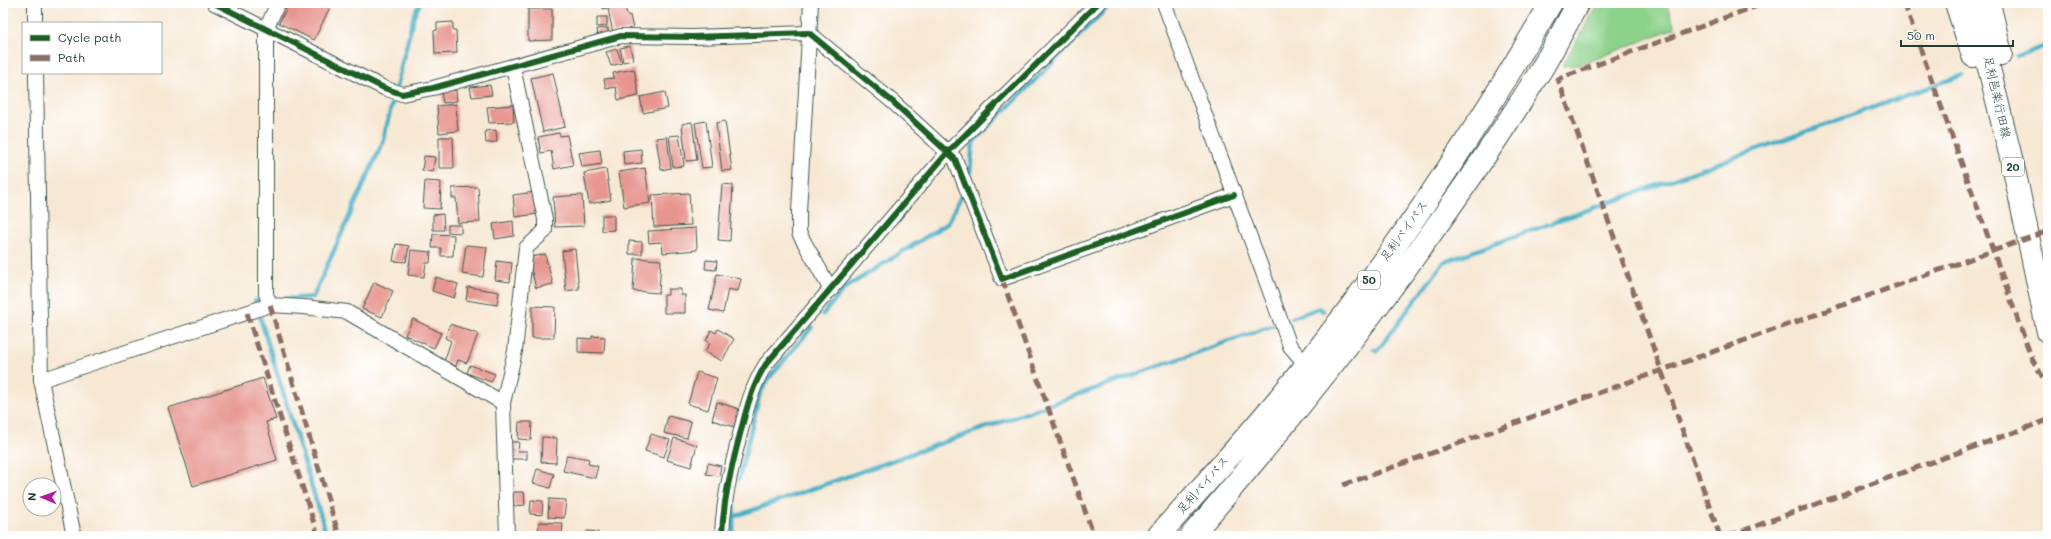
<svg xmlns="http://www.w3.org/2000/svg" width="2051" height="539" font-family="Mali,'Klee One',sans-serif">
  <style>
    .green { fill: #8dd28b; stroke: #568860 }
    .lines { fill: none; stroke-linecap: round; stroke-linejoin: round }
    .stream { stroke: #47afc6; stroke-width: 4.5 }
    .building { fill: #e7958f }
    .minor-casing { stroke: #3f574c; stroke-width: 16 }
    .primary-casing { stroke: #3f574c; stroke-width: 24 }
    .trunk-casing { stroke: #3f574c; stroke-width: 24 }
    .minor { stroke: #fff; stroke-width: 14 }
    .primary { stroke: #fff; stroke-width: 22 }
    .trunk { stroke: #fff; stroke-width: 22 }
    .quiet { stroke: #8d6e63; stroke-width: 5; stroke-dasharray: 10 5; stroke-linecap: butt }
    .cycleway-casing { stroke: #fff; stroke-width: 8 }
    .cycleway { stroke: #1b5e20; stroke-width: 6 }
    .labels { text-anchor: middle; stroke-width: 4; stroke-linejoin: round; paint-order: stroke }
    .shield { fill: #fff; stroke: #627771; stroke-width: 1 }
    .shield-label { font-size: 11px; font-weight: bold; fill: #1f3d34 }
    .street-label { font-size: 12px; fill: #1f3d34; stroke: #fff }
  </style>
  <rect width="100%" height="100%" fill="#fff"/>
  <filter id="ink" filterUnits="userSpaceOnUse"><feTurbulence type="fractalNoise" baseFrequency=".025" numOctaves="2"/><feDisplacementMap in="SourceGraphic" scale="8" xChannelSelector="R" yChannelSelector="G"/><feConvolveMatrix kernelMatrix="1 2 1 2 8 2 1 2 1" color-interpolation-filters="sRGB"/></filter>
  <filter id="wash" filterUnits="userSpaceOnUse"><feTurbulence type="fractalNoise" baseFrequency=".012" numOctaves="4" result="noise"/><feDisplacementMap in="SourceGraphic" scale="16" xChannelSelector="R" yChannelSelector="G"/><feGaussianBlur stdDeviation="0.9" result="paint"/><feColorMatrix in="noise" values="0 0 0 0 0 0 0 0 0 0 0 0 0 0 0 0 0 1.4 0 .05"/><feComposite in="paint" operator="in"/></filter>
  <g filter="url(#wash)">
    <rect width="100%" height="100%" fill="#f7e8d4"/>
    <path class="green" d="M1599,3H1666L1675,28L1580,65L1562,66Z"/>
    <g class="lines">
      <path class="stream" d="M2017,56L2048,45
        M970,172L973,142L1112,3
        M284,299L313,297L382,144L414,15L420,3
        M264,301H255L327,536
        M823,314L845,288L948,223L962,194
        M1292,318L1319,308L1323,311
        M1374,349L1377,351L1444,262L1963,75
        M739,479L760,393L769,378L812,327
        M733,517L1272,326
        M733,536L734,499"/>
    </g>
    <g id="blocks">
      <path class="building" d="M289,3H332L314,40L279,23Z
        M603,3H623L628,16L630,15L633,29L613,33L608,9L613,7L603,9Z
        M528,9H552V40L528,41Z
        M597,17H607V26L597,27Z
        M453,22V30H456L457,53L435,54L434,31L437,30V23Z
        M608,28V37H598L597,29Z
        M630,46L633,60L623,62L620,48Z
        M617,49L622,63L611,66L606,52Z
        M634,69L639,96L618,100L616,87L606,89L604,79L614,78L613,73Z
        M553,73L565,127L543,132L531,78Z
        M490,85L492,95L472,97L470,87Z
        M456,90L457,101L443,103L441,92Z
        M665,92L668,108L643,113L640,97Z
        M456,104L458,131L439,133L437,106Z
        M513,105L514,122L489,123L487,107Z
        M706,121L712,167L702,168L695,123Z
        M725,121L732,170L722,171L716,123Z
        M692,122L697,160L686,161L682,124Z
        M496,130L497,142L486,143L485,131Z
        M559,133L560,136L567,135L573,165L554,169L551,151L541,153L538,137Z
        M679,135L684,166L673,167L669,136Z
        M439,137H453L454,168H439Z
        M667,137L671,168L661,170L656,138Z
        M641,149L642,163L624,165L623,151Z
        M600,150L602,164L582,167L579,153Z
        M424,156L435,157L433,172L422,170Z
        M645,168L650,203L624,207L619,172Z
        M606,169L611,200L589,204L584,173Z
        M425,181L441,182L440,209L423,208Z
        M722,184L733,185L730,241L718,240Z
        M478,187L480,222L458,223L456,198H452V188Z
        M535,192L538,214L515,217L513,195Z
        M689,193L691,225L654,227L652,195Z
        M582,195L584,226L555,227L553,197Z
        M443,214L444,230H433V215Z
        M602,215H614V230L602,231Z
        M513,221L514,236L495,239L493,224Z
        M448,225H461V233L448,232Z
        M696,228L697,250L663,253L662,242L649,243L648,231Z
        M433,234L454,235L453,256H441V248H432Z
        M629,241L642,242V254H629Z
        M396,244L409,246L406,262L393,261Z
        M466,245L487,247L483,277L462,274Z
        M575,249L579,289L566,291L562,251Z
        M411,250L431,252L430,263H426L424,277L408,275Z
        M545,254L553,284L536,288L528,258Z
        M635,258L661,260L659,293L633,291Z
        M706,260L717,261L716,270L705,269Z
        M497,261L512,263L510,282L495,280Z
        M717,274L741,279L738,291L728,289L723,313L709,310Z
        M436,277L458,284L454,298L432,291Z
        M374,282L393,291L382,317L362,309Z
        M468,287L499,292L497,305L466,300Z
        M668,289H681V295H685V313H664V295H668Z
        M532,306L555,307L554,338H532Z
        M413,319L441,333L434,348L405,335Z
        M450,324L478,334L467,363L458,360L456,366L444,362L451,341L445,338Z
        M718,329L734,339L722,361L705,352L710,343L706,341L711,330L716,333Z
        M592,336L605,337L604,353L578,352V338L592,339Z
        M470,365L495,374L491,382L467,373Z
        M697,372L717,378L708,410L688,404Z
        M263,378L276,419L266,422L277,460L193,486L168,408Z
        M717,402L739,409L734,427L712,420Z
        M668,416L691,422L687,438L664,433Z
        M519,422H532L531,440L518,439Z
        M651,434L670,440L664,457L645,451Z
        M542,437L557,438L556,463L541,462Z
        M674,438L697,445L691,467L667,460Z
        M511,442H519L518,451H527V459H511Z
        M567,455L589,459L588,464L598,466L595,478L563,471Z
        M708,463L721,466L719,476L706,474Z
        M537,469L554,474L550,488L533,483Z
        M513,492H524L525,505L514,506Z
        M549,499L566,500L564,518L548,517Z
        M531,500L543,501L542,515L530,514Z
        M539,522L563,523L562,536H538Z
        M587,531L598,532L597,536H587Z"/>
    </g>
  </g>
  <g filter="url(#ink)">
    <use href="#blocks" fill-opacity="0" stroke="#3f574c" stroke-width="1"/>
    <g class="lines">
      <g class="minor-casing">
        <path id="minor" d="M35,3V23
          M214,3L384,88L402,94L433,88L621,36L693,37L809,33L893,102L955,159L1002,279L1234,195
          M811,3L799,211V233L831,290
          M1164,3L1290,346L1306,365
          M36,73L41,380L74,536
          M270,305L266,294V29L278,3
          M41,380L270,305L304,307L347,312L503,403
          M507,536L503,403L515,351L526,248L545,231V219L513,67
          M722,536C723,503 730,474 738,442C745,415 750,389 766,364L949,151L1098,3"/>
      </g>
      <g class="primary-casing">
        <path id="primary" d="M1956,3L1973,56
          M1973,3L2015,174L2048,332
          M1989,3L2001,54"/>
      </g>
      <g class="trunk-casing">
        <path id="trunk" d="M1158,536C1208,480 1260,424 1307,364C1396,250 1478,129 1551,3
          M1191,536C1318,389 1438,235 1541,70C1554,48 1566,25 1578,3"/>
      </g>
      <use href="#minor" class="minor"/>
      <use href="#primary" class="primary"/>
      <use href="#trunk" class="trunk"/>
      <path class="quiet" d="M1904,3L2032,359L2048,386
        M1002,279L1094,536
        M270,305L339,536
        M247,313L318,536
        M1343,485L2048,231
        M1720,536L1558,79L1765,3
        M1728,536L2048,420"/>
      <g class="cycleway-casing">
        <path id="cycleway" d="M214,3L384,88L402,94L433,88L621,36L693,37L809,33L893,102L955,159L1002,279L1234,195
          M722,536C723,503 730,474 738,442C745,415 750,389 766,364L949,151L1098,3"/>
      </g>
      <use href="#cycleway" class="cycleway"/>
    </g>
  </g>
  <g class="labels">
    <g class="shield">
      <rect x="2002" y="158" width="22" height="18" rx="3"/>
      <rect x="1358" y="271" width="22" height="18" rx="3"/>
    </g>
    <g class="shield-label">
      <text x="2013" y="171">20</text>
      <text x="1369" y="284">50</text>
    </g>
    <g class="street-label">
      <text transform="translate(1997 97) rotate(77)" y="4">足利邑楽行田線</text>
      <text transform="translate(1404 231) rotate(-54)" y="4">足利バイパス</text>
      <text transform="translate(1203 485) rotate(-49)" y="4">足利バイパス</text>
    </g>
  </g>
  <rect width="2051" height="539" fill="none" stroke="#fff" stroke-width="16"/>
  <rect x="22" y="22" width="140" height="52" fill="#ffffff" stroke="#a5b1ae"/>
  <rect x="30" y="35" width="20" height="6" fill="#1b5e20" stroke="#a5b1ae"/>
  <text x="58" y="42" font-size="12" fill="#1f3d34">Cycle path</text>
  <rect x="30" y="55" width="20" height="6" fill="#8d6e63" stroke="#a5b1ae"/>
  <text x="58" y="62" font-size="12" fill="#1f3d34">Path</text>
  <g transform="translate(42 497) rotate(272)"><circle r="19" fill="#ffffff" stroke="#a5b1ae"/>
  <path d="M0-3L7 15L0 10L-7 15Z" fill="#b5179e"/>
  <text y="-6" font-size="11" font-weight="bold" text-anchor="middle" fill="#1f3d34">N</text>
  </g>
  <path d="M1901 40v6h112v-6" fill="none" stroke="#1f3d34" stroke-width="2"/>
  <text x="1907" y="40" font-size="12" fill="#1f3d34" stroke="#ffffff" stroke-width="3" paint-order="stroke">50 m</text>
</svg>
